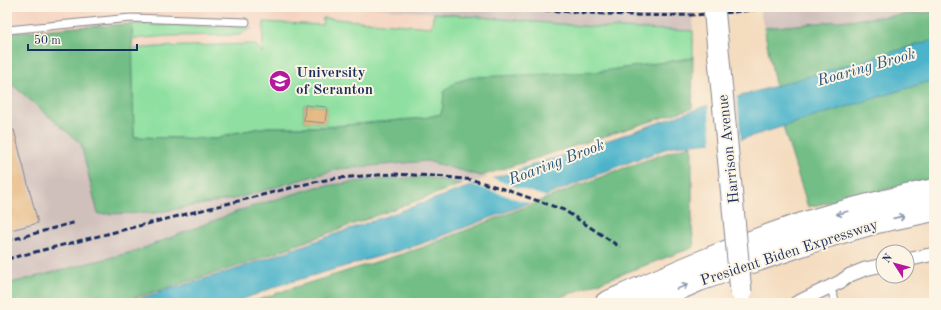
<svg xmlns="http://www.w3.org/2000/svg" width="941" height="310" font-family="'Old Standard TT',serif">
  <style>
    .built { fill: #f4d3c0 }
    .industrial { fill: #d0c0bc }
    .green { fill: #8fe0a0; stroke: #55887f; fill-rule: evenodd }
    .forest { fill: #73be86; stroke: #477672 }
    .water { fill: #4bb4ca; stroke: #337294 }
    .pier { fill: #f4dcbf }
    .building { fill: #e5b781 }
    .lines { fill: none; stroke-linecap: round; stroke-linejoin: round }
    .lane-casing { stroke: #88868e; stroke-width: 9 }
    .street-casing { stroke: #88868e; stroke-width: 15 }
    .highway-casing { stroke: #88868e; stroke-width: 24 }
    .lane { stroke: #fff; stroke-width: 7 }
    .street { stroke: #fff; stroke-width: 13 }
    .highway { stroke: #fff; stroke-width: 22 }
    .rail { stroke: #1b2f5e; stroke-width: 3; stroke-dasharray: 6 3; stroke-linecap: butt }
    .primary-bridge-casing { stroke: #88868e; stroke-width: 23; stroke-linecap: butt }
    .primary-bridge { stroke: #fff; stroke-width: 21 }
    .oneway { stroke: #8d97ae }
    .labels { text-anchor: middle; stroke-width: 4; stroke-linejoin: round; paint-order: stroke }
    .poi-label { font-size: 15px; font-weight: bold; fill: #1b2f5e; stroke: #fcf5e5; text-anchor: start }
    .street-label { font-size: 15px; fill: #1b2f5e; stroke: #fcf5e5 }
    .water-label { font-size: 16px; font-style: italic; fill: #29577e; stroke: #fcf5e5 }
  </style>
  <rect width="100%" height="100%" fill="#fcf5e5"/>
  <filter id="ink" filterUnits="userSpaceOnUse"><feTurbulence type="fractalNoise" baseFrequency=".025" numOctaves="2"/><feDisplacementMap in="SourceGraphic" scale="8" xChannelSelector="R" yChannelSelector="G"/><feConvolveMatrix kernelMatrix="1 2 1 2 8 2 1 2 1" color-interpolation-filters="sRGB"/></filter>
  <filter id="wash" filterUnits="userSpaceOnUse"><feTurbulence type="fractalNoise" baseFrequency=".012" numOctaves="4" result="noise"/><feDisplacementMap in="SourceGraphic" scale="16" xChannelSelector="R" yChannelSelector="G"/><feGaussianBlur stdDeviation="0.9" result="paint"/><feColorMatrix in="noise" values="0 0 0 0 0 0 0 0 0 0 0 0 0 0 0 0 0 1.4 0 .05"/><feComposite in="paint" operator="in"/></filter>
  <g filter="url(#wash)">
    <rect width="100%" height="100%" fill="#f4dcbf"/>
    <path class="built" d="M22,7H363L434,13L424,118L134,137L132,24L76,27L7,33V10Z"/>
    <path class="industrial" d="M363,7H621L667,11H693V31L594,27Z
      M759,7H934V12L764,28Z
      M7,80L81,144L98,214L155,213L238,198L338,169L427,161L477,175L478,174L561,202L558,213L468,183L462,184L426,177L244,209L136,251L7,284Z"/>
    <path class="green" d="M434,13L594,27L693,31V58L596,72L443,101V106L441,114L424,118L324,127H267L234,133L217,139L134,137L132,49L157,47L252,44L257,46L262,53L264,22L322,25L323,18L431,27ZM304,105L327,107L325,123L304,121Z
      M132,24L252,28L239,35L169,36L132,39Z"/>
    <path class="forest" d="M934,12V179L808,207L784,130L764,28Z
      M132,24L134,137L217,139L234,133L267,127H324L424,118L441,114L443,106L444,91L456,82L473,77L596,72L693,58L692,108L481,176L427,161L338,169L238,198L154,213L98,214L81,144L7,80V33L76,27Z
      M692,146V228L694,247L545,303H250L286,290L421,248L621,169L678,149Z
      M426,177L462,184L245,264L118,303H7V284L136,251L244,209L317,187L370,180Z"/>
    <path class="water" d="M934,40V80L742,139L673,146L616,167L524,205L418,245L280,285L233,303H124L240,268L482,182L618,137L703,107Z"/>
    <path class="pier" d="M737,95L741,141L712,144L708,103Z
      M489,177L513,186L547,197L532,204L470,184Z"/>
    <g id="blocks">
      <path class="building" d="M305,105L327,107L325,123L304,121Z
        M14,130L38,223L7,231V131Z"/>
    </g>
  </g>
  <g filter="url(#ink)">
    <use href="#blocks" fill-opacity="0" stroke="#88868e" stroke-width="1"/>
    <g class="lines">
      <g class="lane-casing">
        <path id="lane" d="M7,30L131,18L246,22
          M830,287L836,303"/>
      </g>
      <g class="street-casing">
        <path id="street" d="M907,260L934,254
          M796,303L840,282L850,275L865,269L883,265"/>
      </g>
      <g class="highway-casing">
        <path id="highway" d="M606,303C663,278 719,253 778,232C829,214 881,201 934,190
          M647,303L699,280L825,237L877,222L934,210"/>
      </g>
      <use href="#lane" class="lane"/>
      <use href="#street" class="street"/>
      <use href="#highway" class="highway"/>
      <path class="rail" d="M509,7C568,12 631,17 690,15C720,14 751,10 781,7
        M7,241L76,222
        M7,259L314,182L337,178L392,174L436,176L473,180L507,190L564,210L620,247"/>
      <g class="primary-bridge-casing">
        <path id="primary-bridge" d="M714,7L741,292"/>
      </g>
      <use href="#primary-bridge" class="primary-bridge"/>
    </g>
    <defs><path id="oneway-shaft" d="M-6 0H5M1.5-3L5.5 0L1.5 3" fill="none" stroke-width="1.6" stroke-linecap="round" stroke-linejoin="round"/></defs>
    <g class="oneway">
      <use href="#oneway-shaft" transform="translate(842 213) rotate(164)"/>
      <use href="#oneway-shaft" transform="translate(899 217) rotate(-13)"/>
      <use href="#oneway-shaft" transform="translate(682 287) rotate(-22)"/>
    </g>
  </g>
  <defs>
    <g id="university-disc" transform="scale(1.15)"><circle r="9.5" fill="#b5179e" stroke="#fcf5e5"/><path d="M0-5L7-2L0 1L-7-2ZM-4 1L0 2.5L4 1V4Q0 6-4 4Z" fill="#fff"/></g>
  </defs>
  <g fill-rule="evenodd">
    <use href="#university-disc" x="280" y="81"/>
  </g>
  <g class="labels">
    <g class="poi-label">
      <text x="296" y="77">University<tspan x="296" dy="17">of Scranton</tspan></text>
    </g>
    <g class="street-label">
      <text transform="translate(728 149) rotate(-96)" y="5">Harrison Avenue</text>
      <text transform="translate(789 252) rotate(-18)" y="5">President Biden Expressway</text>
    </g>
    <g class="water-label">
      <text transform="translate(866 66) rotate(-16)" y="6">Roaring Brook</text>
      <text transform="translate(556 161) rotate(-21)" y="6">Roaring Brook</text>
    </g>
  </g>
  <rect width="941" height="310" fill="none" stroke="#fcf5e5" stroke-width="24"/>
  <g transform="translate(895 264) rotate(306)"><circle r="19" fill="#fcf5e5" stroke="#a2a6af"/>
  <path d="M0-3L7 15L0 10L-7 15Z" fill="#b5179e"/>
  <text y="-6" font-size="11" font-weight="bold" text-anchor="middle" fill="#1b2f5e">N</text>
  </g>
  <path d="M28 44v6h109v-6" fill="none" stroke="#1b2f5e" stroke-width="2"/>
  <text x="34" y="44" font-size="12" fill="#1b2f5e" stroke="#fcf5e5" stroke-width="3" paint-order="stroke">50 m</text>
</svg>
